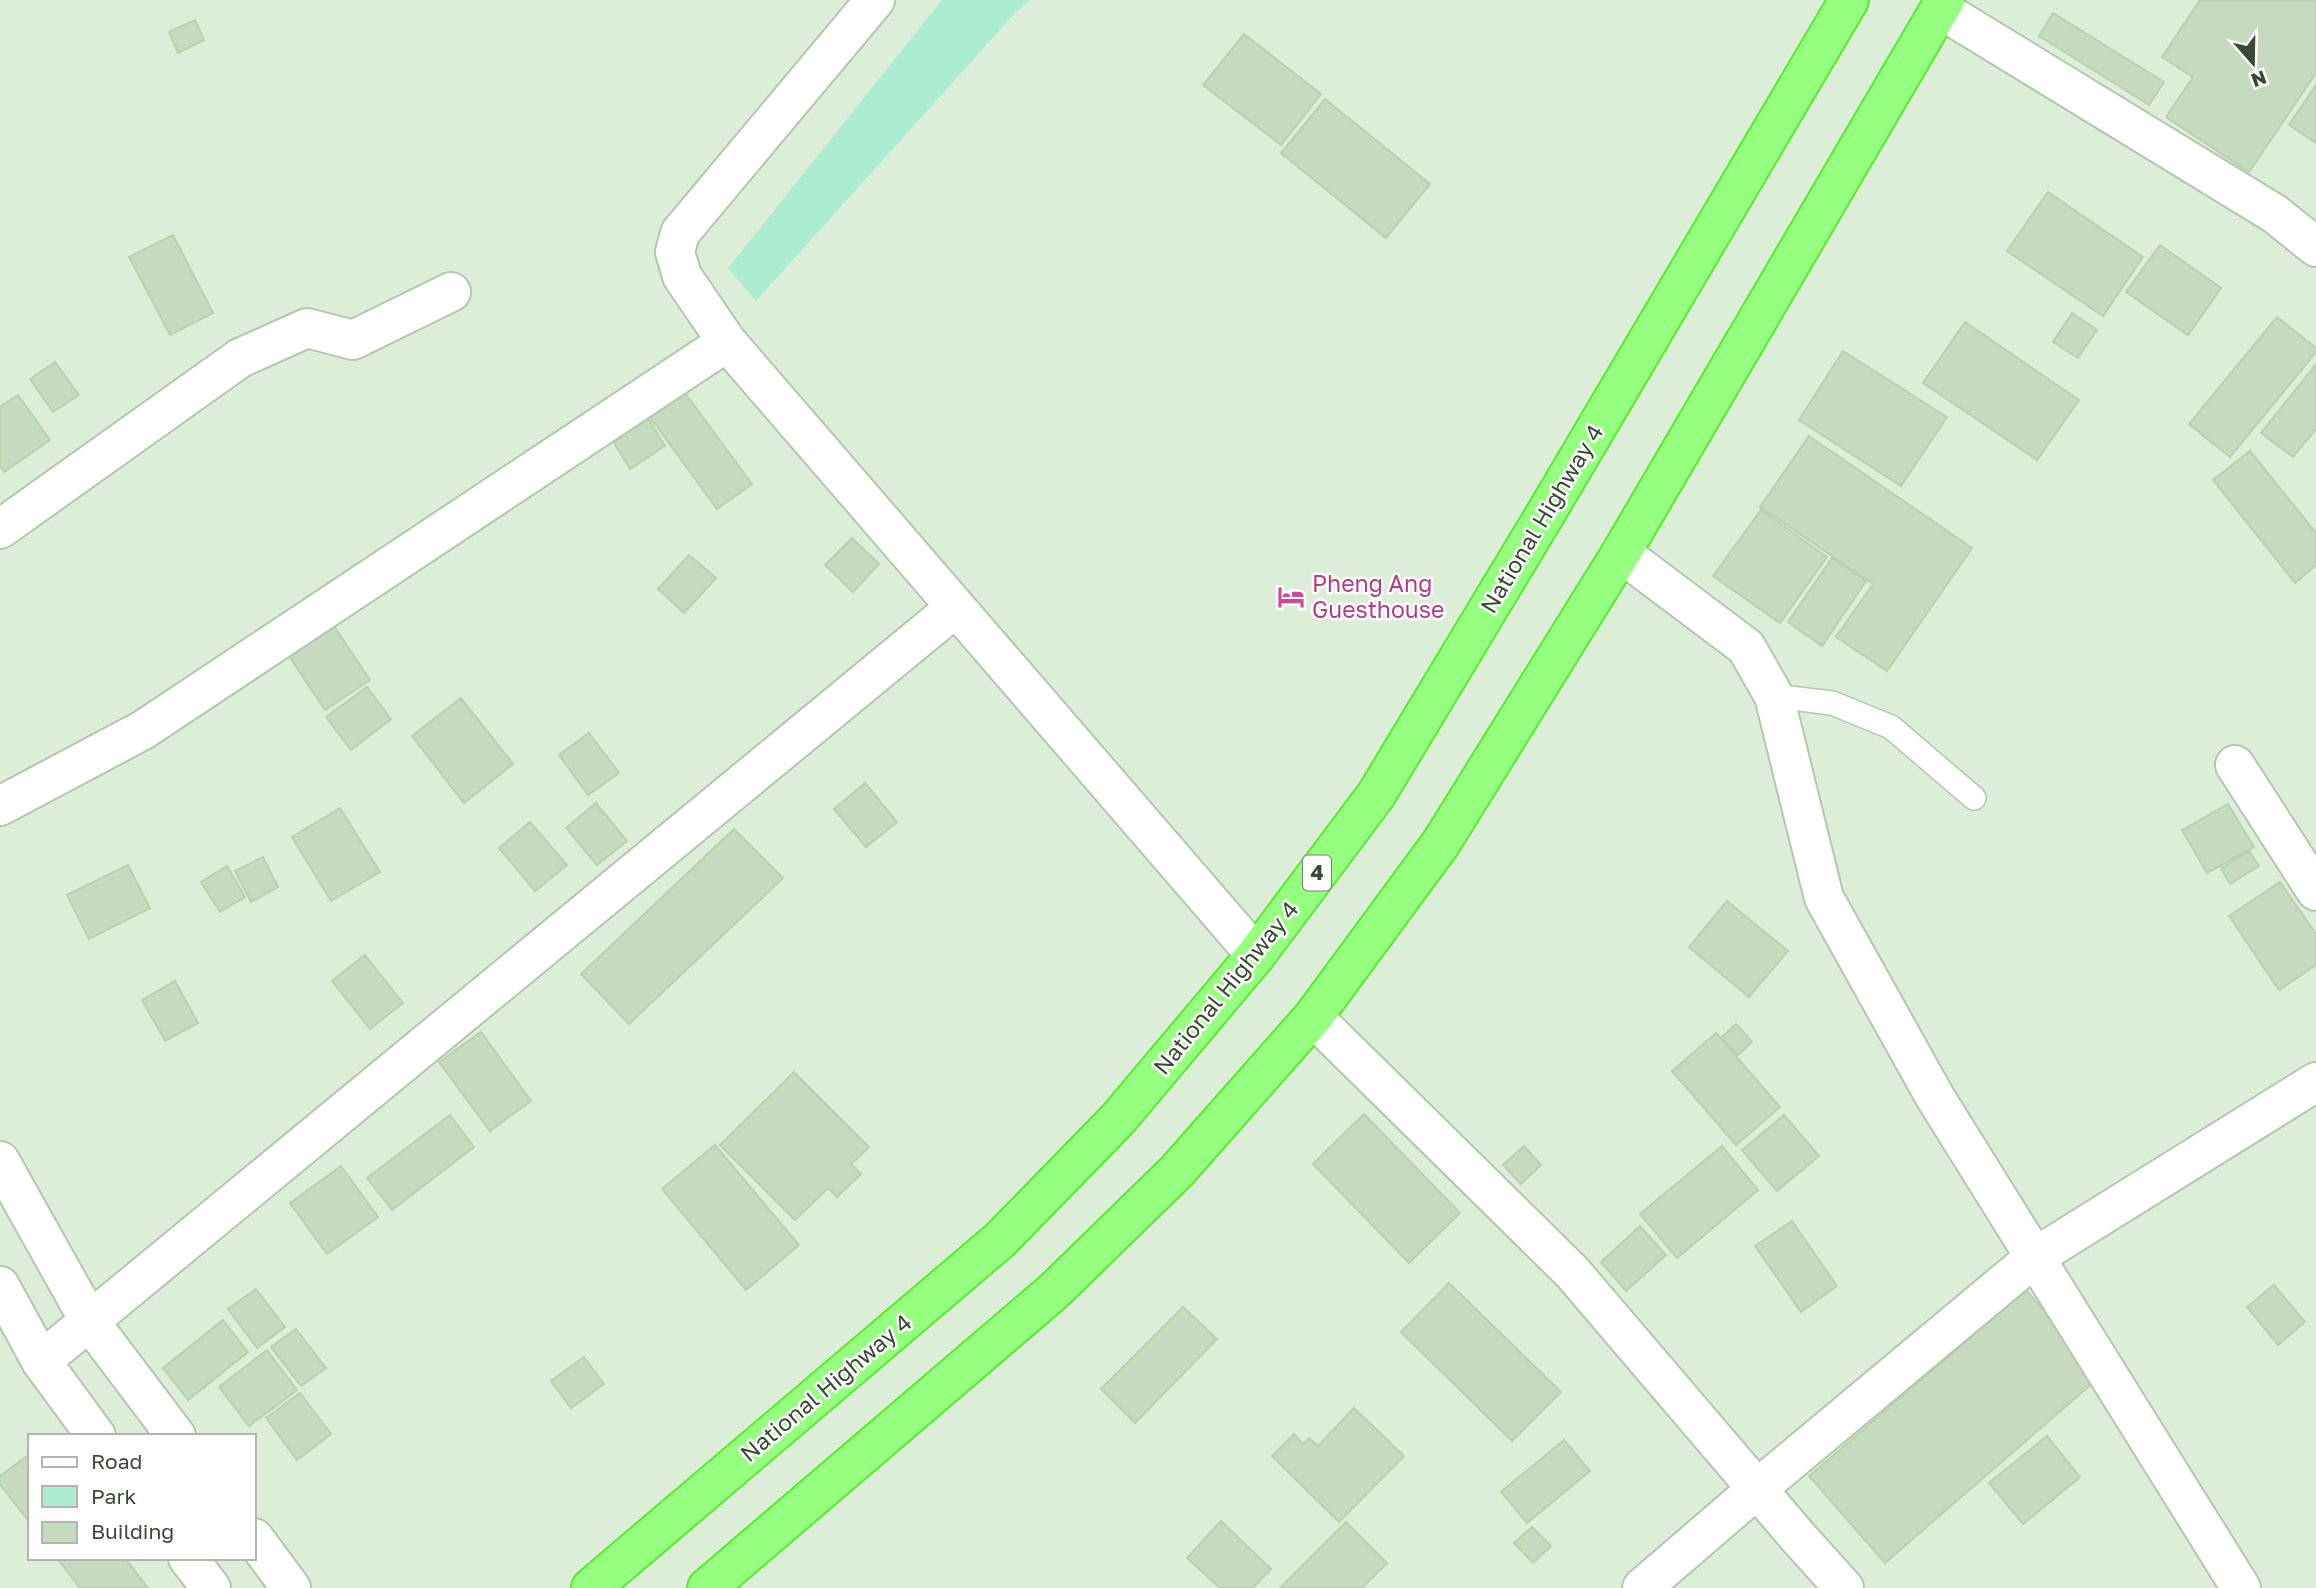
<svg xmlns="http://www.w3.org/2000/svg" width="2316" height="1588" font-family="'Golos Text',sans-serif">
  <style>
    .residential { fill: #dcedd8; fill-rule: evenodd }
    .green { fill: #acecd2 }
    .building { fill: #c5dabe; stroke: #b7d3ae; stroke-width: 2 }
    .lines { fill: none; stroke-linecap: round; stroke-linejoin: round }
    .service-casing { stroke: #b3c7ae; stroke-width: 26 }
    .minor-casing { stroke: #b3c7ae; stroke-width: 42 }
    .tertiary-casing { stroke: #b3c7ae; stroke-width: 42 }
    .trunk-casing { stroke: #56eb2b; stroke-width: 42 }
    .service { stroke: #fff; stroke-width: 23 }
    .minor { stroke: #fff; stroke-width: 38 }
    .tertiary { stroke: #fff; stroke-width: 38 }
    .trunk { stroke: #95ff7f; stroke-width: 38 }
    .labels { text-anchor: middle; stroke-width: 5; stroke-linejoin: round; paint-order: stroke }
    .shield { fill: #fff; stroke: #758072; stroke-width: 2 }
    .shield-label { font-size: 21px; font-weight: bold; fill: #3a4935 }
    .street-label { font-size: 23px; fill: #3a4935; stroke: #fff }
    .hotel-label { font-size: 23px; fill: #b23c85; stroke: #fff; text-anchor: start }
  </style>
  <rect width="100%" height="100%" fill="#e9f5e7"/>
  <path class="residential" d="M0,0H2316V1588H0ZM30,1436H254V1558H30Z"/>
  <path class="green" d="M942,0H1030L1016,12L756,301L728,268Z"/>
  <path class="building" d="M2200,0H2316V73L2249,172L2166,117L2193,77L2162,57Z
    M2053,13L2164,82L2149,105L2039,36Z
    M195,20L204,40L178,53L169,32Z
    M1244,34L1321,94L1281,145L1203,85Z
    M2316,85V143L2289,125Z
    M1325,99L1430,184L1386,238L1281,153Z
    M2048,192L2143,257L2103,316L2007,251Z
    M173,235L213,313L170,335L129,257Z
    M2160,245L2221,288L2188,335L2126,292Z
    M2072,313L2097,330L2078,358L2053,342Z
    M2277,317L2316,348V352L2230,457L2189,424Z
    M1965,322L2079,400L2037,460L1923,383Z
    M1843,351L1947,417L1901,486L1799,420Z
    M55,362L79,395L53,412L30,379Z
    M2316,364V429L2293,457L2261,433Z
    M685,393L752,484L717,509L650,417Z
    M18,395L50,440L4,472L0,466V407Z
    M648,418L665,446L630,469L613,441Z
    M1809,436L1972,548L1887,671L1836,637L1873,584L1760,507Z
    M2250,451L2316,533V565L2295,583L2213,480Z
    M1761,510L1827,557L1780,623L1713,576Z
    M852,538L879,564L853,592L825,565Z
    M689,555L716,578L684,613L658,589Z
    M1832,558L1866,581L1822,646L1788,622Z
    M330,620L370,680L325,710L285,650Z
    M367,687L391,719L351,750L326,717Z
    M461,698L513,764L464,803L412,736Z
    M589,733L619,773L588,795L559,755Z
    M865,783L897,822L866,847L834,809Z
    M596,803L627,841L597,865L566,828Z
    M2228,804L2254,847L2207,873L2182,830Z
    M340,808L380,872L331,901L292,837Z
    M530,822L567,865L535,891L499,848Z
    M734,829L783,878L629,1024L581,974Z
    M2249,851L2259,866L2230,884L2221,868Z
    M263,857L278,887L251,902L235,871Z
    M128,865L150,908L89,939L67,895Z
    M227,866L245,897L220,912L201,882Z
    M2280,882L2316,934V965L2279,990L2229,916Z
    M1727,901L1788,951L1749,997L1689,947Z
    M365,955L403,1003L370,1029L332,981Z
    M175,981L198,1023L165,1041L142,1000Z
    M1736,1024L1752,1042L1738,1055L1721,1038Z
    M481,1032L531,1101L490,1131L439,1062Z
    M1716,1033L1780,1107L1736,1145L1672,1071Z
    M794,1072L869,1147L851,1164L861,1174L837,1197L828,1188L795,1220L720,1145Z
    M1364,1114L1460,1213L1409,1263L1313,1164Z
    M450,1115L474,1147L392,1210L367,1178Z
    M1784,1115L1819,1156L1777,1191L1742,1150Z
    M715,1145L799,1245L746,1290L662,1189Z
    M1524,1146L1541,1165L1521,1184L1503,1165Z
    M1722,1146L1758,1190L1677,1258L1640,1214Z
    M341,1166L378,1217L327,1254L290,1203Z
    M1792,1221L1837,1286L1801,1312L1755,1246Z
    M1640,1226L1666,1255L1626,1291L1601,1262Z
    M1449,1283L1561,1392L1512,1441L1401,1332Z
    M2274,1285L2305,1322L2278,1345L2247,1307Z
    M256,1289L285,1327L257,1348L228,1309Z
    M2026,1290L2101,1376L1885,1563L1809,1476Z
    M1183,1307L1217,1339L1135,1423L1101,1389Z
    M223,1320L248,1352L188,1400L163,1368Z
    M296,1329L326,1368L301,1386L271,1347Z
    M267,1350L297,1390L249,1426L219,1387Z
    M584,1357L604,1384L571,1408L551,1381Z
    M300,1393L331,1434L297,1460L266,1418Z
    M1354,1408L1404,1456L1339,1522L1272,1456L1294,1434L1303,1444L1309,1438L1318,1446Z
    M2047,1436L2080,1477L2023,1524L1989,1483Z
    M1564,1440L1590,1471L1527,1523L1501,1492Z
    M30,1454V1523L0,1484V1476Z
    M1221,1521L1271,1569L1253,1588H1220L1187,1558Z
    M1346,1522L1387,1563L1362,1588H1280Z
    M1532,1527L1551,1546L1533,1563L1514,1543Z
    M57,1558H125L148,1588H80Z"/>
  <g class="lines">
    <g class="service-casing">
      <path id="service" d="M1774,696L1832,703L1891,727L1974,798"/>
    </g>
    <g class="minor-casing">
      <path id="minor" d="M875,0L680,233L675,252L682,276L727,342L1256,955
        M1940,9L2275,214L2316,247
        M0,529L240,358L307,328L353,340L451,292
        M1621,553L1746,647L1774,696L1824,898L1935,1097L2241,1588
        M2235,765L2316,891
        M0,806L143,730L727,342
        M1313,1017L1572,1272L1798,1537L1844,1588
        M41,1361L955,608
        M1642,1588L1757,1489L2035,1257L2316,1082"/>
    </g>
    <g class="tertiary-casing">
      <path id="tertiary" d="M0,1161L90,1322L176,1436
        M0,1286L41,1361L96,1436
        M254,1538L291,1588
        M188,1558L211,1588"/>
    </g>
    <g class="trunk-casing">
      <path id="trunk" d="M591,1588L1000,1240L1118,1119L1256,955L1376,795L1546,513L1849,0
        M707,1588L1054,1291L1177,1171L1313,1017L1441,843L1621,553L1945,0"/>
    </g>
    <use href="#service" class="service"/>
    <use href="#minor" class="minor"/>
    <use href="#tertiary" class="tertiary"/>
    <use href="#trunk" class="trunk"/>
  </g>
  <defs>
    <g id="hotel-bare" transform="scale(2.1)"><path d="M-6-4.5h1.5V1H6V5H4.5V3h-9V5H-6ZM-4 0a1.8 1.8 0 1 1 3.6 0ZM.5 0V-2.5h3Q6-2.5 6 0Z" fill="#d1479c" stroke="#fff" stroke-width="2.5" paint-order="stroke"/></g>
  </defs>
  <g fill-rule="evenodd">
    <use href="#hotel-bare" x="1291" y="597"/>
  </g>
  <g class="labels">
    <rect class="shield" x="1303" y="855.5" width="28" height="35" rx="5"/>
    <g class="shield-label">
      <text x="1317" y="880">4</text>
    </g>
    <g class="street-label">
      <text transform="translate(1542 519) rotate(-59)" y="8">National Highway 4</text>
      <text transform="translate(1226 988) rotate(-51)" y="8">National Highway 4</text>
      <text transform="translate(826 1388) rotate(-40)" y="8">National Highway 4</text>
    </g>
    <g class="hotel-label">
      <text x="1312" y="592">Pheng Ang<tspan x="1312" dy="26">Guesthouse</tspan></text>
    </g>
  </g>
  <rect x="28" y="1434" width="228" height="126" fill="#ffffff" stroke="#b0b6ae" stroke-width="2"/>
  <rect x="42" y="1457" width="35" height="10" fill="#ffffff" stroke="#b0b6ae" stroke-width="2"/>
  <text x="91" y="1469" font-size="21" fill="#3a4935">Road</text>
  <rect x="42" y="1486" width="35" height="21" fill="#acecd2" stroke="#b0b6ae" stroke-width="2"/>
  <text x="91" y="1504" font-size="21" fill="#3a4935">Park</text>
  <rect x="42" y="1522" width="35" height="21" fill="#c5dabe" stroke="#b0b6ae" stroke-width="2"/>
  <text x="91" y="1539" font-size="21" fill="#3a4935">Building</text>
  <g transform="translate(2253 63) rotate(160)" stroke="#ffffff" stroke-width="5" paint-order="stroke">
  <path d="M0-5L12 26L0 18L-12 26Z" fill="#3a4935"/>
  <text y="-10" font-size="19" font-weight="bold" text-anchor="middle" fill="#3a4935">N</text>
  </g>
</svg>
